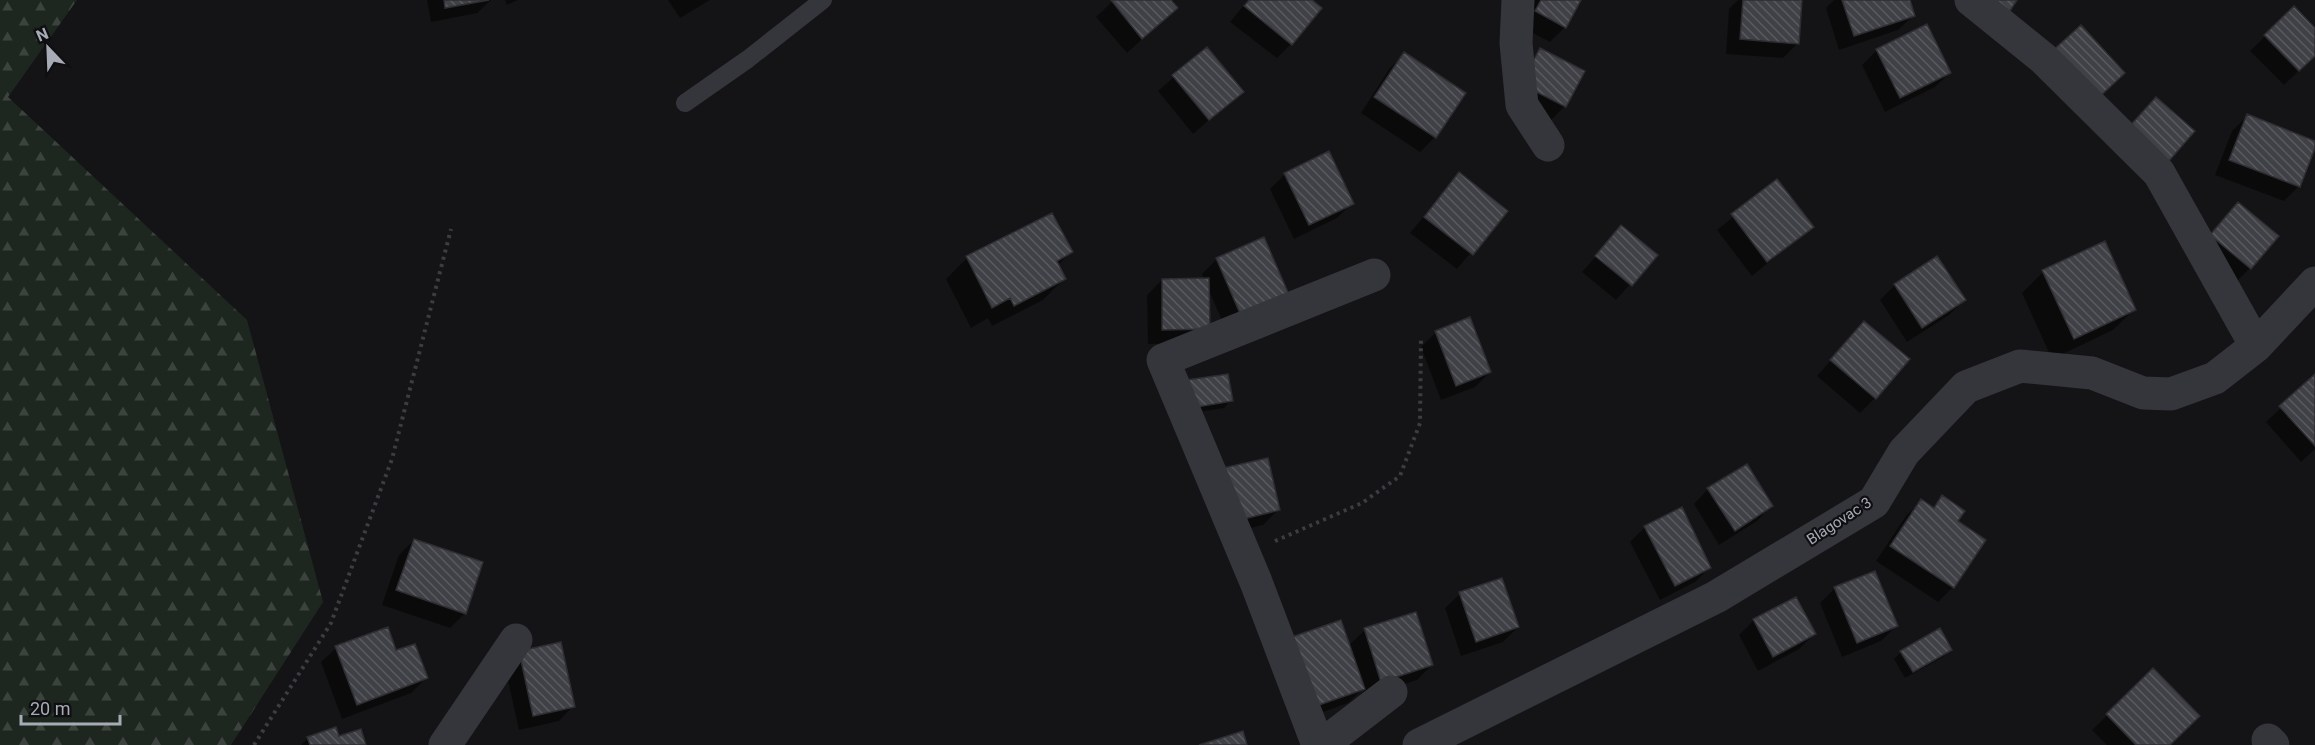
<svg xmlns="http://www.w3.org/2000/svg" width="2315" height="745" font-family="Roboto,sans-serif">
  <style>
    .forest { fill: url(#forest-firs) }
    .shadow { fill: #0007 }
    .building { fill: url(#building-back-hatch); stroke: #2e2e32; stroke-width: 1.5 }
    .lines { fill: none; stroke-linecap: round; stroke-linejoin: round }
    .path { stroke: #3b3d42; stroke-width: 4; stroke-dasharray: 3 4.5; stroke-linecap: butt }
    .service { stroke: #35363b; stroke-width: 18 }
    .minor { stroke: #35363b; stroke-width: 33 }
    .labels { text-anchor: middle; stroke-width: 4.5; stroke-linejoin: round; paint-order: stroke }
    .street-label { font-size: 15px; fill: #a6abb6; stroke: #0f0f11 }
  </style>
  <defs>
    <pattern id="forest-firs" width="22" height="20" patternUnits="userSpaceOnUse" patternTransform="scale(1.5)"><rect width="22" height="20" fill="#1e2620"/><path d="M5 1l3.5 6h-7zM16 11l3.5 6h-7z" fill="#3c433e"/></pattern>
    <pattern id="building-back-hatch" width="6" height="6" patternUnits="userSpaceOnUse" patternTransform="scale(1.5)"><rect width="6" height="6" fill="#404146"/><path d="M-1 5l2 2M0 0l6 6M5-1l2 2" fill="none" stroke="#595a5e"/></pattern>
  </defs>
  <rect width="100%" height="100%" fill="#141416"/>
  <path class="forest" d="M0,0H77L8,97L247,320L323,602L231,745H0Z"/>
  <path class="shadow" d="M427,0H491L477,13L431,22Z
    M505,0H518L507,5Z
    M668,0H710L680,18Z
    M1114,0H1169L1176,8L1127,53L1096,17Z
    M1248,0H1310L1291,44L1277,58L1230,22Z
    M1509,0H1579L1565,27L1550,42L1521,27Z
    M1738,0H1801L1797,44L1783,58L1726,54L1729,9Z
    M1834,0H1908L1913,16L1898,30L1839,50L1826,8Z
    M2294,8L2315,30V55L2284,85L2250,51Z
    M1926,26L1950,73L1935,87L1885,112L1862,65L1876,51Z
    M1206,49L1241,92L1193,134L1158,91Z
    M1540,50L1583,72L1565,106L1550,121L1507,99L1526,65Z
    M1405,54L1435,137L1420,152L1361,113L1390,68Z
    M2247,116L2315,142L2298,187L2284,201L2215,175L2232,131Z
    M1285,174L1352,203L1337,218L1294,239L1270,189Z
    M1459,174L1506,211L1457,269L1410,233Z
    M1777,181L1812,227L1752,276L1717,230Z
    M2238,204L2250,268L2235,283L2197,251Z
    M1622,227L1656,255L1616,300L1582,272Z
    M1071,252L1057,266L1064,279L1043,300L992,326L988,318L971,328L946,279L967,258Z
    M1937,258L1964,300L1949,315L1907,342L1880,300L1895,285Z
    M1217,259L1288,297L1227,332L1207,286L1193,343L1148,344L1147,295L1162,280H1204L1202,274Z
    M2043,272L2135,309L2113,330L2052,359L2022,293Z
    M1864,323L1875,398L1860,413L1817,376Z
    M1436,332L1490,372L1475,387L1441,400L1421,347Z
    M2315,376V449L2301,462L2266,422Z
    M1180,389L1231,400L1224,408L1184,414Z
    M1267,460L1278,510L1263,525L1221,535Z
    M1708,489L1771,506L1757,521L1719,545L1694,504Z
    M1943,497L1956,521L1953,587L1938,602L1876,561L1906,516L1921,501L1932,508Z
    M1645,527L1710,567L1695,582L1660,600L1630,542Z
    M414,540L465,613L450,628L382,605L399,555Z
    M1835,588L1896,626L1881,641L1842,657L1820,603Z
    M1460,594L1518,627L1503,642L1461,656L1445,608Z
    M1754,620L1814,634L1799,649L1758,671L1739,635Z
    M1365,630L1432,665L1417,680L1366,696L1364,688L1348,703L1298,721L1348,646Z
    M336,648L426,678L411,693L342,719L321,662Z
    M1950,649L1943,657L1905,678L1894,659L1901,652Z
    M520,652L573,706L559,721L519,730L505,667Z
    M2153,671L2169,745H2107L2092,730Z
    M308,738H338L364,745H301Z"/>
  <path class="building" d="M444,0H489L445,8Z
    M1111,0H1171L1178,8L1142,39Z
    M1249,0H1312L1322,8L1292,45L1244,6Z
    M1541,0H1581L1566,28L1535,11Z
    M1743,0H1802L1799,44L1740,39Z
    M1842,0H1910L1915,16L1854,36Z
    M1987,0H2017L2008,14Z
    M2294,6L2315,28V56L2299,71L2264,35Z
    M1927,24L1951,73L1900,98L1876,49Z
    M2081,25L2125,73L2095,101L2050,53Z
    M1207,47L1244,92L1209,120L1172,75Z
    M1540,48L1585,71L1566,107L1521,84Z
    M1404,52L1466,93L1436,138L1374,97Z
    M2156,97L2195,131L2168,162L2128,128Z
    M2247,114L2315,141V148L2300,187L2229,160Z
    M1329,151L1354,204L1309,225L1284,173Z
    M1459,172L1508,211L1473,255L1424,217Z
    M1777,179L1814,227L1767,262L1731,214Z
    M2238,202L2279,236L2251,269L2210,235Z
    M1052,213L1073,252L1057,261L1066,279L1014,306L1010,298L992,308L966,256Z
    M1621,225L1658,255L1632,286L1595,256Z
    M1264,237L1290,297L1242,318L1216,258Z
    M2105,241L2136,310L2074,339L2042,270Z
    M1937,256L1966,300L1922,328L1894,284Z
    M1209,278L1210,329L1162,330V279Z
    M1470,317L1491,372L1456,386L1435,331Z
    M1864,321L1910,359L1876,399L1830,360Z
    M1228,374L1233,401L1191,408L1187,380Z
    M2315,374V446L2279,406Z
    M1268,458L1280,510L1235,521L1223,468Z
    M1747,464L1773,506L1735,531L1707,488Z
    M1942,495L1965,511L1958,521L1986,540L1954,588L1890,546L1921,499L1934,508Z
    M1682,507L1711,568L1675,586L1644,526Z
    M414,539L483,562L466,614L396,590Z
    M1875,571L1898,626L1857,643L1834,587Z
    M1502,578L1519,627L1476,642L1459,592Z
    M1796,597L1816,634L1773,657L1753,619Z
    M1416,612L1433,665L1381,682L1364,628Z
    M1341,620L1365,689L1313,707L1289,638Z
    M388,627L396,650L415,644L428,678L357,705L335,646Z
    M1940,628L1952,650L1913,672L1900,651Z
    M561,642L575,707L533,716L519,651Z
    M2153,668L2200,716L2170,745H2136L2106,714Z
    M336,727L339,736L361,729L366,745H310L307,737Z
    M1243,731L1247,745H1199Z"/>
  <g class="lines">
    <path class="path" d="M1275,541L1362,503L1400,476L1420,423L1421,340
      M254,745L331,623L392,459L451,229"/>
    <path class="service" d="M685,103L748,59L823,0"/>
    <path class="minor" d="M1518,0L1516,43L1522,105L1548,145
      M1971,0L2044,59L2159,173L2256,346
      M2268,740L2273,745
      M445,745L516,640
      M1318,745L1256,582L1163,360L1374,275
      M1322,745L1391,692
      M1419,745L1716,597L1874,502L1904,452L1966,387L2020,366L2092,373L2143,393L2171,394L2215,378L2256,346L2315,283"/>
  </g>
  <g class="labels">
    <g class="street-label">
      <text transform="translate(1839 521) rotate(-33)" y="5">Blagovac 3</text>
    </g>
  </g>
  <g transform="translate(48 48) rotate(337)" stroke="#0f0f11" stroke-width="4.5" paint-order="stroke">
  <path d="M0-4.5L10 22L0 15L-10 22Z" fill="#a6abb6"/>
  <text y="-9" font-size="16" font-weight="bold" text-anchor="middle" fill="#a6abb6">N</text>
  </g>
  <path d="M21 715v9h99v-9" fill="none" stroke="#a6abb6" stroke-width="3"/>
  <text x="30" y="715" font-size="18" fill="#a6abb6" stroke="#0f0f11" stroke-width="4.5" paint-order="stroke">20 m</text>
</svg>
